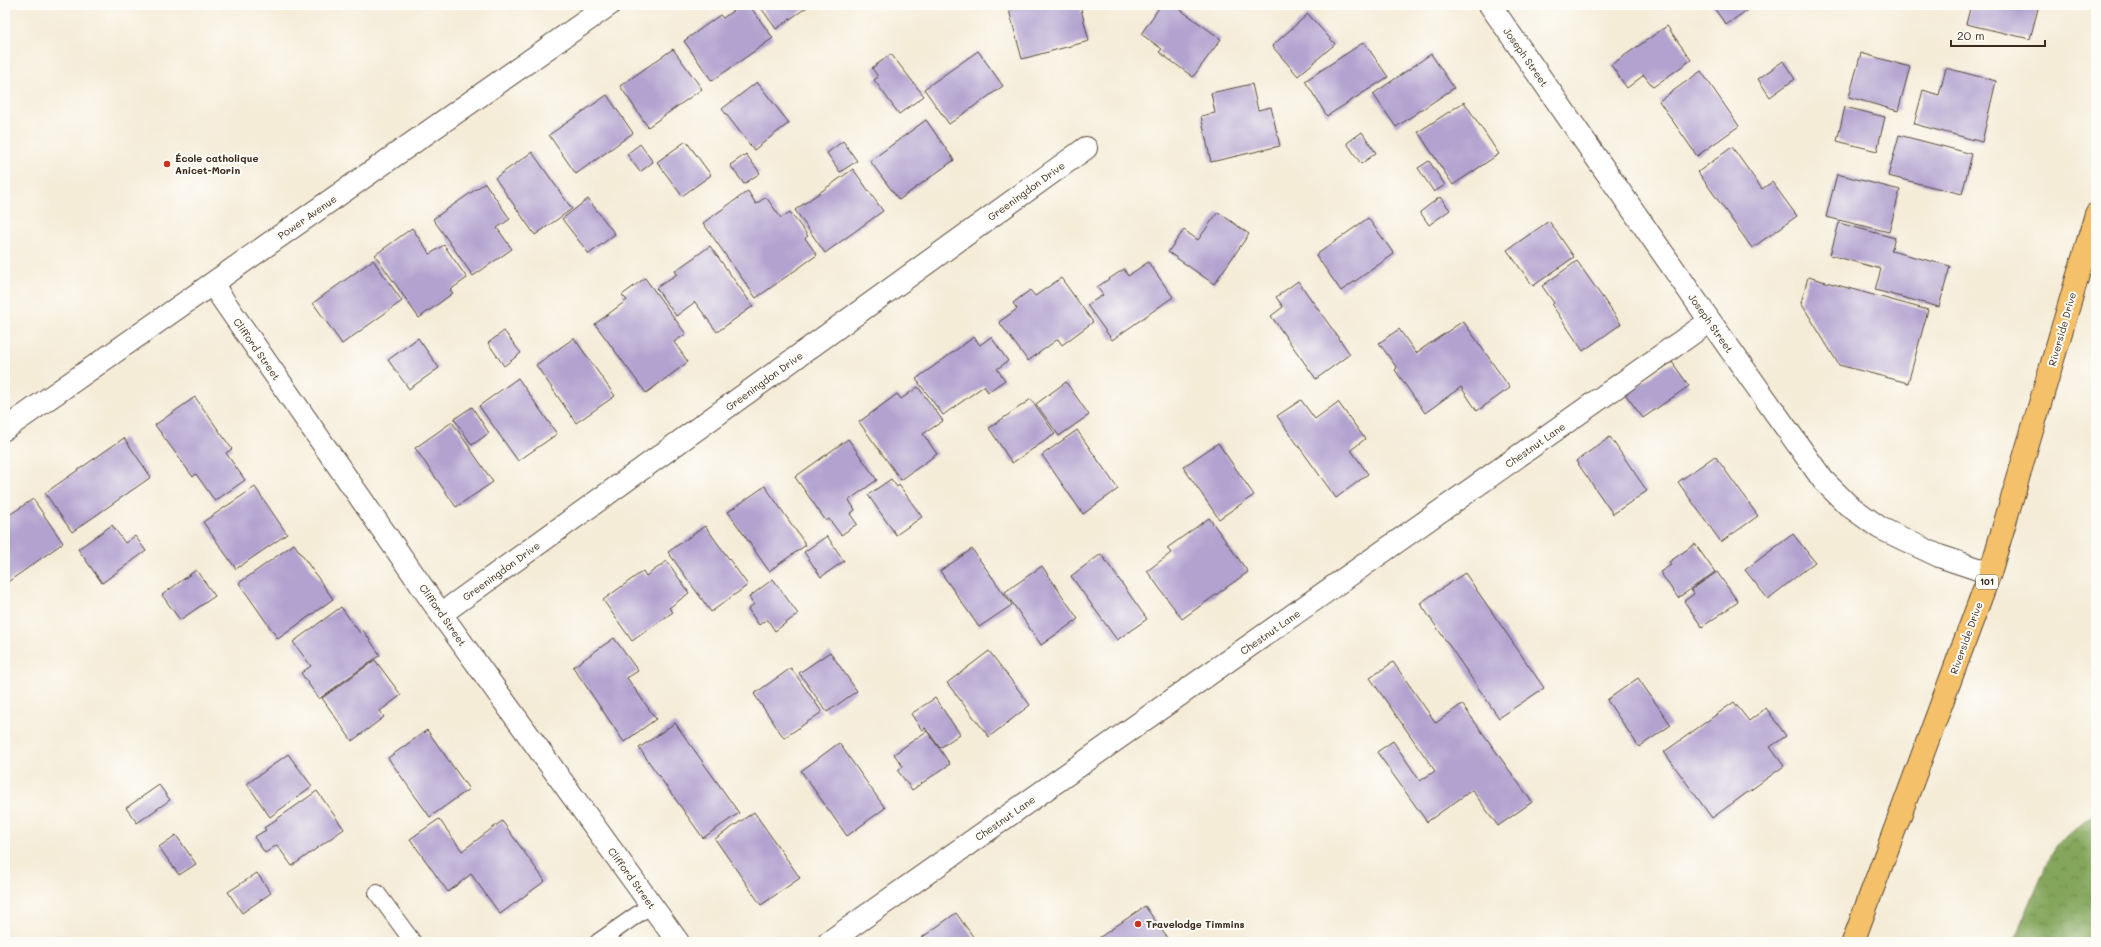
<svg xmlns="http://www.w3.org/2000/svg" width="2101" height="947" font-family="Mali,sans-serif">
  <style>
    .forest { fill: url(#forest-crowns); stroke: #5f683c }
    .building { fill: #b1a2cf }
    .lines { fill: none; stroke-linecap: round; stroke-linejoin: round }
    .service-casing { stroke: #57473a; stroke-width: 18 }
    .minor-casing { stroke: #57473a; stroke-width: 24 }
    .primary-casing { stroke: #57473a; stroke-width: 24 }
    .service { stroke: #fff; stroke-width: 16 }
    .minor { stroke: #fff; stroke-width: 22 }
    .primary { stroke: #f4c16a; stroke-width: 22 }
    .poi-dot { fill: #c8321e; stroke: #fdfcf7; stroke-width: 1.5 }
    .labels { text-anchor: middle; stroke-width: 4; stroke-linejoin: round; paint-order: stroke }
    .shield { fill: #fdfcf7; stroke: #75695f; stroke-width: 1 }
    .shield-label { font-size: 9px; font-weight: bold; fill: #3b2a1e }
    .street-label { font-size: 10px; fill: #3b2a1e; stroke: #fdfcf7 }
    .poi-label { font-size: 10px; font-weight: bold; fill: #3b2a1e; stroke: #fdfcf7; text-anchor: start }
  </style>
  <defs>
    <pattern id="forest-crowns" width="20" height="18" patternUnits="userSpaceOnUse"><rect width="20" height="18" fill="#83a65b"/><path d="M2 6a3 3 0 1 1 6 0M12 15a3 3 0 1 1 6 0" fill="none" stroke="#6c874b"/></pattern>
  </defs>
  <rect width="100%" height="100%" fill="#fdfcf7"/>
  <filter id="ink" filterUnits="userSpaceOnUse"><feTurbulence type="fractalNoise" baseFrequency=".025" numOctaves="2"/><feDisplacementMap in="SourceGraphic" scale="8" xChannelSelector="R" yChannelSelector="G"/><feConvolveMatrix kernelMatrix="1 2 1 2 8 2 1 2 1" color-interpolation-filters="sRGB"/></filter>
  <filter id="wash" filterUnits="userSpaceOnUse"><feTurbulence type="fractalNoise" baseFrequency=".012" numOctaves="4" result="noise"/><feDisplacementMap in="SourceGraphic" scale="16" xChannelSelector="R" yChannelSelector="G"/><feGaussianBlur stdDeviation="0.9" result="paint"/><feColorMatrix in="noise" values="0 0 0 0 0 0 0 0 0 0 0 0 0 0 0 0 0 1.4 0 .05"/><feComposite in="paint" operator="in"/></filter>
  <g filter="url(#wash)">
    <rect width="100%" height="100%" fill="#f5ecd8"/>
    <path class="forest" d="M2096,812V942H2013L2055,846Z"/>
    <g id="blocks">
      <path class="building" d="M741,5H749L773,38L712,81L684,41L720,15L723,18Z
        M759,5H810L776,29Z
        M1027,5H1080L1089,41L1022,59L1009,10Z
        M1161,5H1174L1221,39L1193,77L1159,52L1162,49L1141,34Z
        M1712,5H1754L1726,25Z
        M1971,5H2039L2030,39L1966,24Z
        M1308,14L1335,44L1298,76L1272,46Z
        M1667,26L1691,60L1653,87L1644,75L1627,88L1611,65Z
        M1364,42L1388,77L1327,116L1305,81Z
        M673,49L702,89L648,127L620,86Z
        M978,51L1003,86L949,124L924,89Z
        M1861,53L1910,67L1898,111L1849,97Z
        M891,54L924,96L899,114L874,80L878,77L872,68Z
        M1431,54L1454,88L1396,127L1373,94Z
        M1783,61L1795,79L1770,97L1758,79Z
        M1946,68L1996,81L1982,142L1914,124L1923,90L1939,95Z
        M1701,71L1739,126L1697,156L1659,101Z
        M757,82L789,123L754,150L722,109Z
        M1252,84L1258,110L1271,107L1280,146L1211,162L1201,116L1215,113L1211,93Z
        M607,95L633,133L576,174L549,135Z
        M1464,102L1499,154L1453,185L1418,132Z
        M1845,107L1885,117L1877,151L1837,141Z
        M926,120L954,160L899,200L870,161Z
        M1362,132L1376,153L1361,164L1347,143Z
        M1899,135L1972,154L1962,194L1888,176Z
        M686,141L711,175L682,196L657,162Z
        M843,141L857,161L840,172L827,153Z
        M640,144L653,162L640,172L627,154Z
        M1732,147L1762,189L1772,182L1797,216L1752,248L1698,172Z
        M532,152L572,209L535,235L495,178Z
        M746,154L760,173L744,184L730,165Z
        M1429,161L1445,185L1434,192L1418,168Z
        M853,169L883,211L825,253L795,210Z
        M1837,174L1900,190L1889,232L1826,217Z
        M485,183L510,219L497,228L512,249L473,276L433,219Z
        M748,191L756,204L766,197L781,218L790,212L808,236L805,238L817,255L756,298L703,223Z
        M1440,197L1450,210L1429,225L1420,212Z
        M588,199L615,234L589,254L562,219Z
        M1218,212L1249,234L1214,284L1168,252L1184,230L1198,240Z
        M1368,218L1394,254L1341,291L1316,255Z
        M1549,221L1574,257L1533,286L1507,250Z
        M1839,223L1895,238L1891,251L1950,266L1939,307L1875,290L1881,269L1830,255Z
        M412,228L430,254L444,245L467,278L450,290L453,293L419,318L375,255Z
        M710,246L753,306L717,332L695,302L676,316L656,288L677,274L675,271Z
        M373,260L402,301L342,344L313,303Z
        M1577,261L1621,324L1583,351L1552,305L1554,303L1542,286Z
        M1148,262L1173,297L1112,340L1087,305L1103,295L1097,287L1124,269L1128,276Z
        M1808,277L1928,310L1908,383L1839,365L1801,303Z
        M645,278L686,334L674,342L688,362L646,393L595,324L627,300L622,295Z
        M1061,278L1093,322L1062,345L1058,339L1028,361L999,322L1017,309L1013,303L1030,290L1035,296Z
        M1298,281L1350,354L1316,379L1271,316L1283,307L1276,297Z
        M1463,321L1510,388L1477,411L1461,387L1425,413L1395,370L1397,368L1379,343L1399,329L1416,353Z
        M504,331L521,353L504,366L488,343Z
        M974,337L980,345L991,337L1008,361L997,369L1005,380L988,392L984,386L943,415L916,379Z
        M418,338L439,368L409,389L388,360Z
        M574,338L615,396L576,423L536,365Z
        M1672,362L1689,386L1643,418L1625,394Z
        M518,378L557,434L518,461L479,406Z
        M1066,382L1089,415L1059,436L1036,404Z
        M918,387L943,421L923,434L937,454L901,480L859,422L897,394L901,399Z
        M195,397L232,449L226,453L245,480L215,501L196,474L193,477L155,425Z
        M1031,399L1055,434L1012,463L989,428Z
        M1301,400L1315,419L1338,402L1365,439L1351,450L1368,474L1336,498L1277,416Z
        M472,407L489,433L472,445L454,419Z
        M452,422L493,482L456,507L415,448Z
        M1077,430L1118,489L1083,514L1042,455Z
        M1610,437L1647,491L1613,514L1576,461Z
        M124,438L151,477L72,532L45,493Z
        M848,439L877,480L849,500L855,510L850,514L857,524L841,535L829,519L826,521L795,477Z
        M1218,443L1254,495L1219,519L1183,467Z
        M1715,456L1758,516L1721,542L1678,482Z
        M891,479L897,487L899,485L922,517L896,535L868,495Z
        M765,486L806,545L769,571L728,512Z
        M255,487L287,534L236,569L203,522Z
        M33,499L63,543L5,584V518Z
        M1209,518L1248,572L1182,619L1147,571L1171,553L1167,548Z
        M112,525L125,543L135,536L146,551L102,583L78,549Z
        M705,526L748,585L711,612L668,552Z
        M1793,534L1815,562L1768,599L1745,570Z
        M827,536L844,561L821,577L804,552Z
        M294,544L333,599L278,639L239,583Z
        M1695,544L1715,572L1678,598L1660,572L1671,565L1669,562Z
        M972,549L1012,605L979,627L940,571Z
        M1101,554L1147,619L1117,640L1071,576Z
        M667,561L689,593L669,608L673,612L632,641L603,600L643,571L646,576Z
        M1042,566L1078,619L1041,645L1005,592Z
        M196,570L215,596L180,620L162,595Z
        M1717,572L1738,602L1702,627L1684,601L1694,594L1691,590Z
        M1465,573L1544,688L1499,718L1420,603Z
        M773,579L798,614L775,631L767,619L759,625L748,609L754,604L749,597Z
        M341,607L360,633L363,630L380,655L319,699L301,673L311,666L293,642Z
        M614,638L638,671L627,678L656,719L624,742L573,667Z
        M989,651L1030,705L989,737L947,683Z
        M830,652L857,691L827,712L799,673Z
        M375,660L401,695L380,711L384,717L352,741L322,698Z
        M1393,662L1436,723L1462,704L1532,802L1498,826L1472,790L1427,822L1377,752L1393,741L1420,781L1435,771L1370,678Z
        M791,668L822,712L784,738L754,694Z
        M1638,678L1671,725L1639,747L1607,700Z
        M935,698L960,734L940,748L925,728L922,730L911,714Z
        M1734,702L1749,721L1766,708L1786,736L1770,747L1784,766L1712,818L1664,752Z
        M675,723L739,813L703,838L639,748Z
        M427,730L469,789L430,817L388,758Z
        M927,731L950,764L912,790L898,771L903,767L894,754Z
        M839,743L885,808L847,836L801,771Z
        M288,754L312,786L270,817L247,784Z
        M159,785L170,800L137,823L126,808Z
        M317,791L344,829L292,866L277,845L265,853L254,837L266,830L264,828Z
        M754,812L800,878L761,905L715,839Z
        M439,819L462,851L502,821L545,881L500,914L471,874L448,892L410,839Z
        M176,835L196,864L179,875L159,847Z
        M257,873L271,893L242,913L228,892Z
        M1145,906L1170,942H1093Z
        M956,913L977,942H922L920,939Z"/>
    </g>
  </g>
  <g filter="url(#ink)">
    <use href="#blocks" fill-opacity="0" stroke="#57473a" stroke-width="1"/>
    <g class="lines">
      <g class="service-casing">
        <path id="service" d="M377,893L413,942
          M598,942L651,905"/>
      </g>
      <g class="minor-casing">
        <path id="minor" d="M1490,5L1710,321L1823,480L1848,505L1880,528L1939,556L1990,573
          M212,284L441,614L678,942
          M5,429L609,5
          M441,614L1086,148
          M829,942L1710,321"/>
      </g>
      <g class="primary-casing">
        <path id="primary" d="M1853,942L1990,573L2096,214"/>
      </g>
      <use href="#service" class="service"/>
      <use href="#minor" class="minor"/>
      <use href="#primary" class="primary"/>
    </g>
  </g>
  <g class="poi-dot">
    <circle cx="167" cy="164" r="4"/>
    <circle cx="1138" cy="924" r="4"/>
  </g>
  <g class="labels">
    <rect class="shield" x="1976" y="575" width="22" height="14" rx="3"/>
    <g class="shield-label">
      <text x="1987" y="585">101</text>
    </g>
    <g class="street-label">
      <text transform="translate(1526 57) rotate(55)" y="4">Joseph Street</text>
      <text transform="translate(1026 191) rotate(-36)" y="4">Greeningdon Drive</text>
      <text transform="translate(307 217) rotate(-35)" y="4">Power Avenue</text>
      <text transform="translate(1711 323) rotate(55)" y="4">Joseph Street</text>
      <text transform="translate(2062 329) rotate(-74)" y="4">Riverside Drive</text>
      <text transform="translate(257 349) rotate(55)" y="4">Clifford Street</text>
      <text transform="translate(764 381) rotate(-36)" y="4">Greeningdon Drive</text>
      <text transform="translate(1535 445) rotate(-35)" y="4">Chestnut Lane</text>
      <text transform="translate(501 571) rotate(-36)" y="4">Greeningdon Drive</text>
      <text transform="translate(443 615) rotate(55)" y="4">Clifford Street</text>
      <text transform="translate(1270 632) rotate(-35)" y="4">Chestnut Lane</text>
      <text transform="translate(1966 638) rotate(-70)" y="4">Riverside Drive</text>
      <text transform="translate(1005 818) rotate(-35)" y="4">Chestnut Lane</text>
      <text transform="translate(632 878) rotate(54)" y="4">Clifford Street</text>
    </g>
    <g class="poi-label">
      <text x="175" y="162">École catholique<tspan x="175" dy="12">Anicet-Morin</tspan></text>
      <text x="1146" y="928">Travelodge Timmins</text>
    </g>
  </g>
  <rect width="2101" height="947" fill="none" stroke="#fdfcf7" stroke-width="20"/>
  <path d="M1951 40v6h94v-6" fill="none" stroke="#3b2a1e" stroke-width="2"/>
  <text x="1957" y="40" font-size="12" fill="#3b2a1e" stroke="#fdfcf7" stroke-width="3" paint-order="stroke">20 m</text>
</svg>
